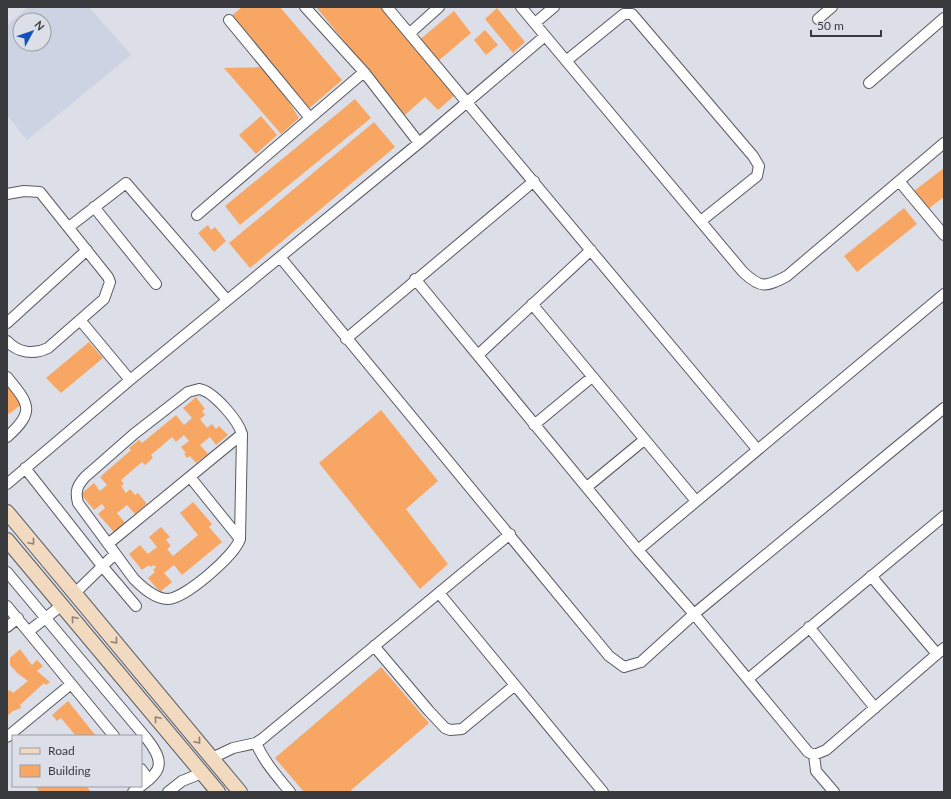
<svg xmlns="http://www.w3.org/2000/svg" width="951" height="799" font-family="Lato,sans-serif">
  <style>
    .built { fill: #cdd3e2; fill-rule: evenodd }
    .building { fill: #f7a763 }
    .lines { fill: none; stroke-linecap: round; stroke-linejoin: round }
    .street-casing { stroke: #565960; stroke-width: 12 }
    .secondary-casing { stroke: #565960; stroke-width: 16 }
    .street { stroke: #fff; stroke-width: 10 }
    .secondary { stroke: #f2dac0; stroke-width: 14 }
    .oneway { stroke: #8c8278 }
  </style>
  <rect width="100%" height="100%" fill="#dcdfe8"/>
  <path class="built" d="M28,7H89L131,55L27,140L7,115V25ZM20,20H44V44H20Z"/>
  <path class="building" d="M242,7H280L342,80L306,111L230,17Z
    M316,7H382L455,95L438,110L425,97L405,115Z
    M497,8L525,42L513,53L485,19Z
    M454,11L471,33L436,63L418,41Z
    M485,30L498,45L486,55L474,40Z
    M267,67L299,118L281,134L224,68Z
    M355,99L371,118L240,225L225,206Z
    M261,116L277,135L256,154L239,135Z
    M374,122L395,147L250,268L229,243Z
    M944,168V197L928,209L914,191Z
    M904,208L917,224L857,272L844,256Z
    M208,225L211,230L215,227L226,241L214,252L198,233Z
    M89,342L103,358L61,393L46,378Z
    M7,386L22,404L9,414L7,411Z
    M196,397L205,409L202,411L205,415L200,419L207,428L212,424L216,429L219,426L228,435L216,445L210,437L200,445L208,454L196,463L190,456L187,458L184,454L186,453L181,447L189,441L184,435L176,442L172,437L151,455L153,458L145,465L142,462L121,480L124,484L121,486L126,493L130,489L135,495L138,493L147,504L135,514L127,505L117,513L125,523L114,532L98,514L105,508L102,504L94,510L81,494L94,483L100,491L107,485L100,477L131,450L129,448L139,440L142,443L176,415L184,425L192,418L183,408Z
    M381,410L438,481L406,509L448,564L420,589L319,463Z
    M193,502L212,524L209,527L222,542L182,575L174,565L164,573L172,582L160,592L148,578L155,572L153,570L156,567L154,565L151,567L149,565L142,570L129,554L140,545L148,554L157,547L149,537L161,527L170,537L166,540L171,546L167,549L173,556L198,535L180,513Z
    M20,649L32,665L37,660L43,666L37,671L50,682L46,685L44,683L20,705L21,708L13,711L7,716V692L10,690L13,693L28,681L17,673L10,665V658Z
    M381,667L429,723L349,792H304L275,758Z
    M68,701L96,736H76L61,718L57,721L52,715Z
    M35,786H86L91,792H40Z"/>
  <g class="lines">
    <g class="street-casing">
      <path id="street" d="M305,7L364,72L419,143
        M387,7L757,449
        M521,7L743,272C761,289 766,287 787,276L944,143
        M818,19L832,7
        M229,20L310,118
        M535,23L554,7
        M410,33L439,7
        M566,61L624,14H632L753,156L759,166L757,176L701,221
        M869,83L944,18
        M899,181L944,235
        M7,194L24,191L40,192L108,277L110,282L104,299L48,348C34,355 18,353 7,341
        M94,207L156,284
        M197,215L364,72
        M69,227L126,183L227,300
        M280,257L609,656L624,667L641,662L694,614L944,408
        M415,279L638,550L694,614L808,752L814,755L826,750L944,648
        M532,304L696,501
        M80,320L130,380
        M7,323L87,250
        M346,339L534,181
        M478,355L591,250
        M7,377C29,404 36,411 7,437
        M199,389C213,391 238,420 242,434L240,539C235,555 186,598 168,599C155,599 143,588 134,579L78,503C75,491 77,486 85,477L134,434L188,392Z
        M534,425L592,377
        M25,468L103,567L136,606
        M190,477L240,539
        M7,484L130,380L419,143L545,36
        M587,487L644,440
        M108,544L242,434
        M638,550L944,294
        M7,572L147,739C169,767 158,773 133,792
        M871,576L937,654
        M75,593L115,554
        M439,593L603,792
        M7,606L114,736
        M7,627L18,618
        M809,627L875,708
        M29,631L62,605
        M374,646L429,711L445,728L450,730L462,729L514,686
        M748,679L944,516
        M7,737L71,684
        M256,743C264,762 277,776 290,792
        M814,755L816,771L834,792
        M212,758L233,748L256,743L262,739L510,534
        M141,769L149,780
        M168,792L182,781L202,773"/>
    </g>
    <g class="secondary-casing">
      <path id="secondary" d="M7,512L240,792
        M7,540L218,792"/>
    </g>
    <use href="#street" class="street"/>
    <use href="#secondary" class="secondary"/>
  </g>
  <defs><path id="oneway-chevron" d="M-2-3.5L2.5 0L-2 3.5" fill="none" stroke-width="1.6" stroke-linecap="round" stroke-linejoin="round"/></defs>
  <g class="oneway">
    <use href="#oneway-chevron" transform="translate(32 542) rotate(50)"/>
    <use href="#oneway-chevron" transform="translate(74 619) rotate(-130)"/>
    <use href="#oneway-chevron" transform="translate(115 641) rotate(50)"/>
    <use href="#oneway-chevron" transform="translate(157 719) rotate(-130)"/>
    <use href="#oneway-chevron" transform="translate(198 741) rotate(50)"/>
  </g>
  <rect width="951" height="799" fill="none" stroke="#383a3d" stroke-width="16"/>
  <rect x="12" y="735" width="130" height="52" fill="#dcdfe8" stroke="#9a9da4"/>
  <rect x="20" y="748" width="20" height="6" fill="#f2dac0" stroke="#9a9da4"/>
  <text x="48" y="755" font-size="12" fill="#383a3d">Road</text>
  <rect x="20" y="765" width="20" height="12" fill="#f7a763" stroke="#9a9da4"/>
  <text x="48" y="775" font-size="12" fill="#383a3d">Building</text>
  <g transform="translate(32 32) rotate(50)"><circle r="19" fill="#dcdfe8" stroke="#9a9da4"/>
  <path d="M0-3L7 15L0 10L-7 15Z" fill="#1251bd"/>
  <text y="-6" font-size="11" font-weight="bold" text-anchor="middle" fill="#383a3d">N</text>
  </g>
  <path d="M811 30v6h70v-6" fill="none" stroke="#383a3d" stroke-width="2"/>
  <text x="817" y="30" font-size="12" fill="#383a3d" stroke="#dcdfe8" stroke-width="3" paint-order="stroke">50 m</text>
</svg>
